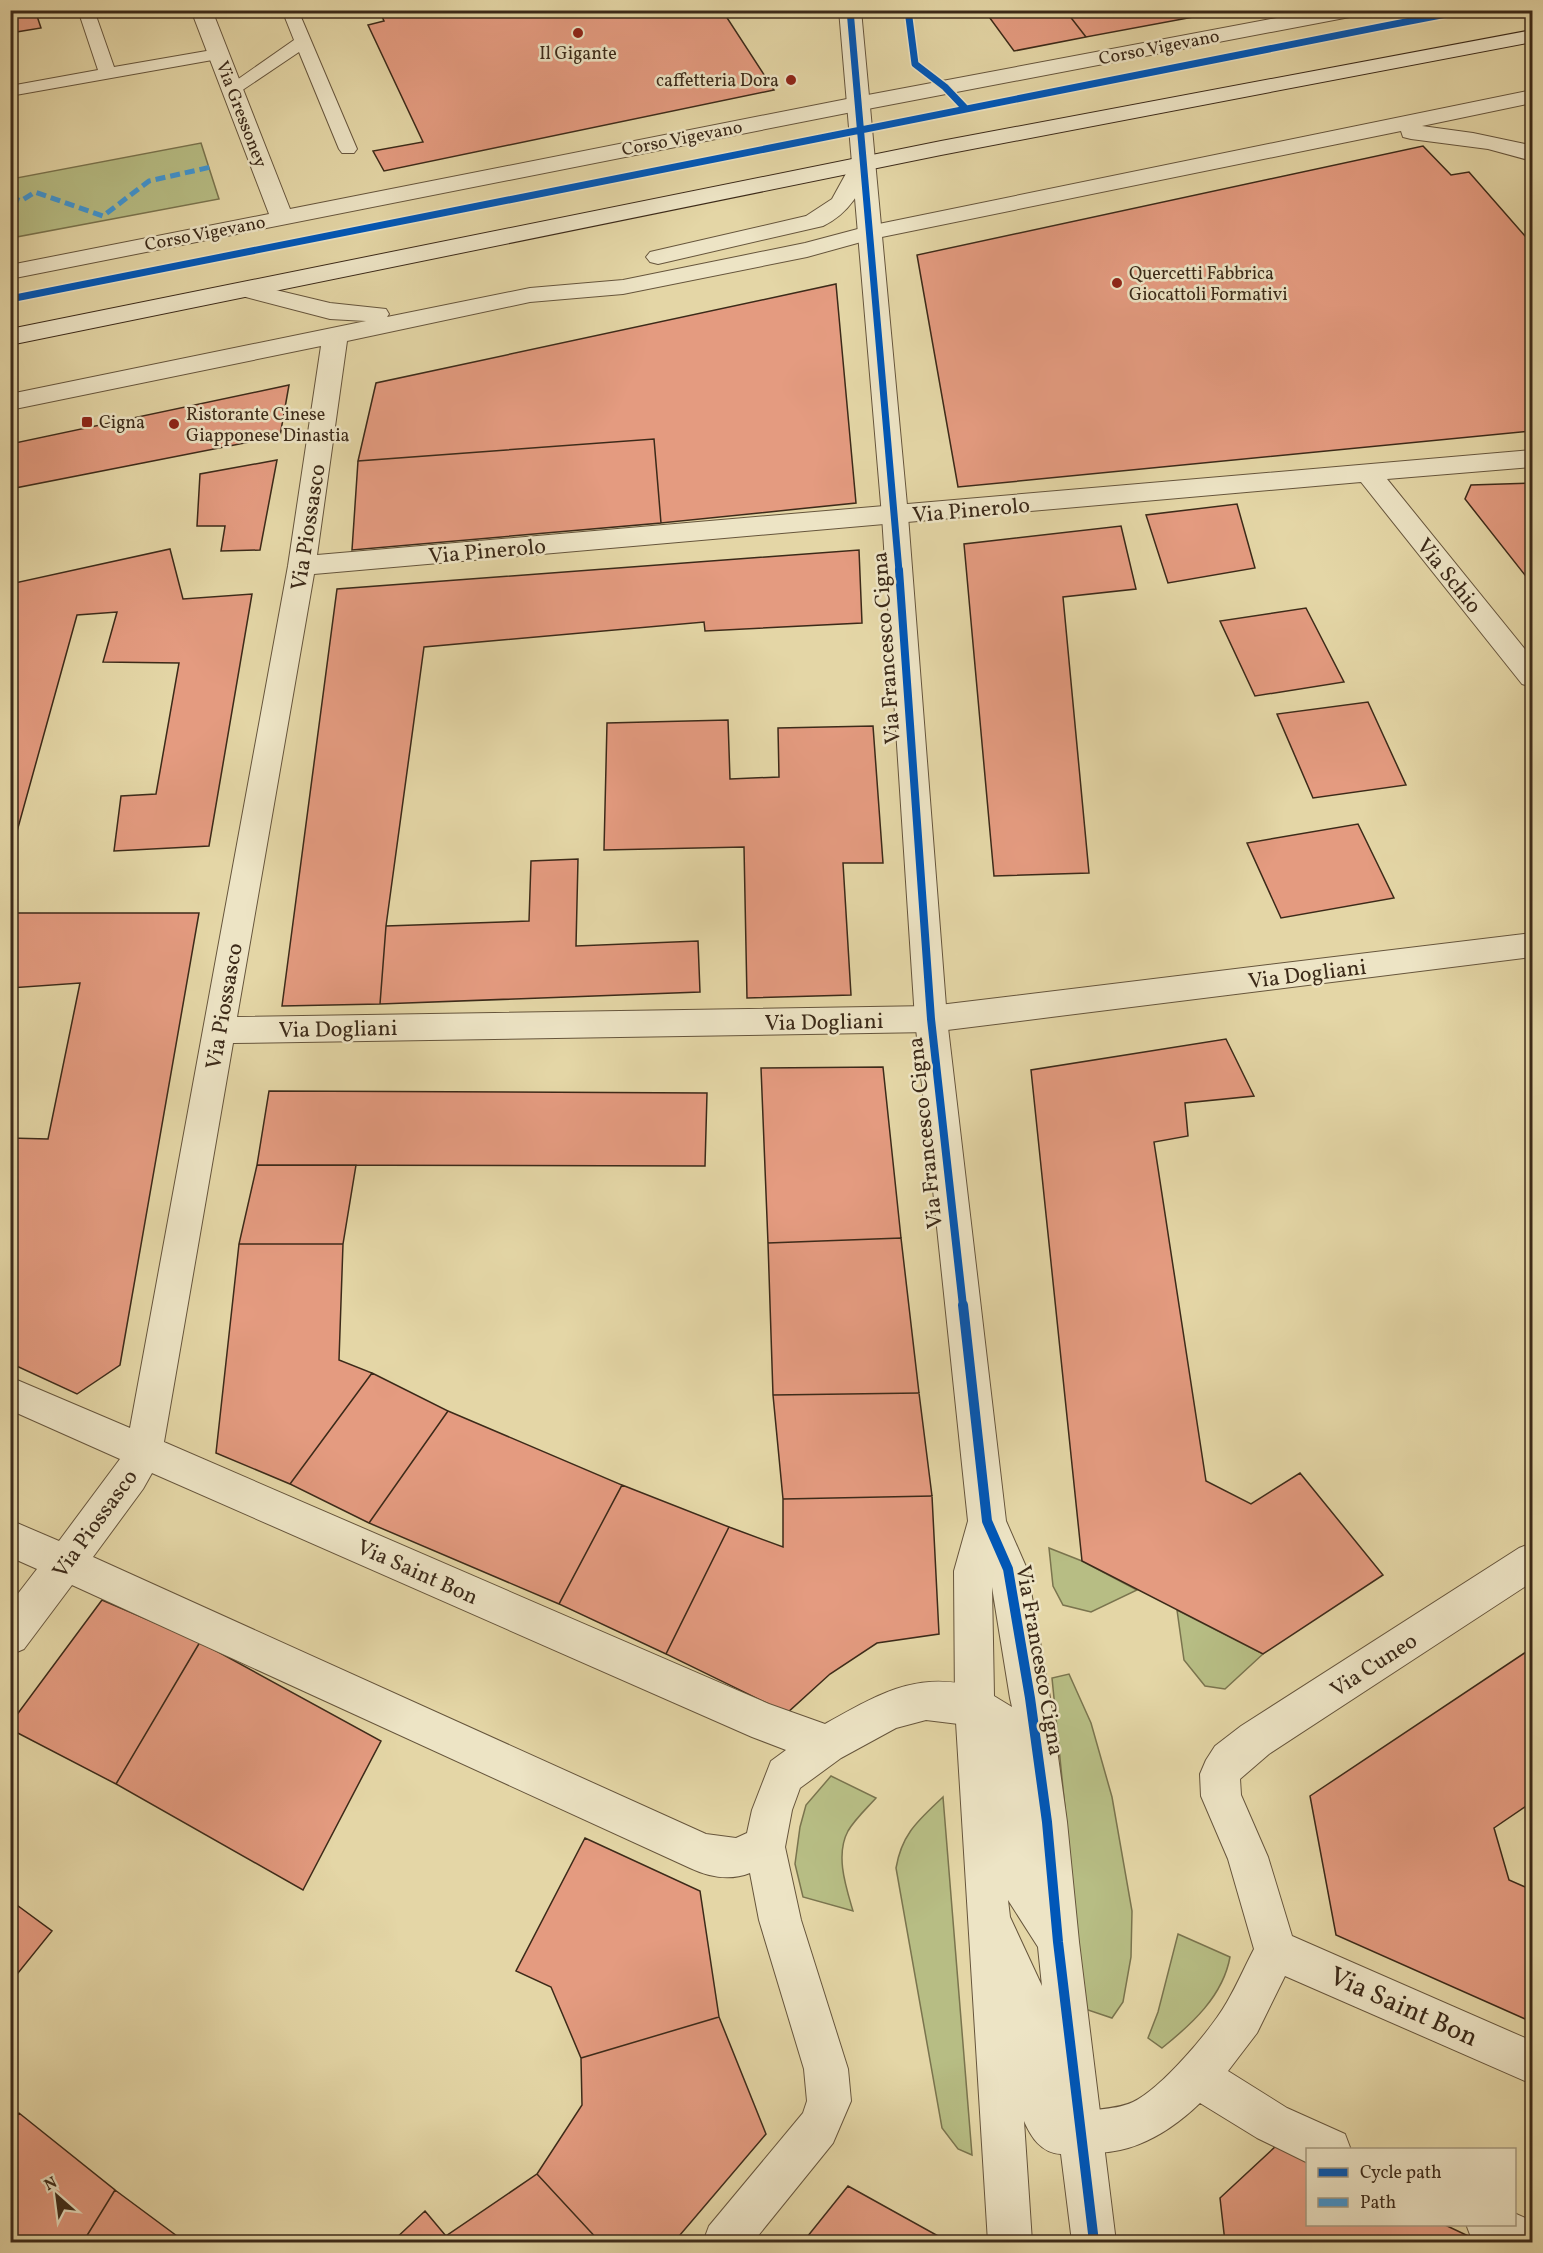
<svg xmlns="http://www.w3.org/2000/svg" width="1543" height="2253" font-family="Vollkorn,serif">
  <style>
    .green { fill: #b7bd84; stroke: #7a744e; stroke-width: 1.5 }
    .building { fill: #e49b80; stroke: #3c2a19; stroke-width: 1.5 }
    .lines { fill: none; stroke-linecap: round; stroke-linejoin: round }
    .service-casing { stroke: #66553c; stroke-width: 2 }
    .minor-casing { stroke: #66553c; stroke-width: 2 }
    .tertiary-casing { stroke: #66553c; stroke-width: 2 }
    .secondary-casing { stroke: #3c2a19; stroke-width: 2 }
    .service { fill: #ede4c5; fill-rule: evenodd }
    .minor { fill: #ede4c5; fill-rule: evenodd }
    .tertiary { fill: #ede4c5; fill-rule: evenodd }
    .secondary { fill: #ede4c5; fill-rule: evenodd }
    .quiet { stroke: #3f96d4; stroke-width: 5; stroke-dasharray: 10 5; stroke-linecap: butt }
    .cycleway-far2-casing { stroke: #ede4c5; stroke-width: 10 }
    .cycleway-far1-casing { stroke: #ede4c5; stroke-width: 12 }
    .cycleway-casing { stroke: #ede4c5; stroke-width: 14 }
    .cycleway-far2 { stroke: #0057b8; stroke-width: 7 }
    .cycleway-far1 { stroke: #0057b8; stroke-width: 8 }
    .cycleway { stroke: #0057b8; stroke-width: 10 }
    .poi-dot { fill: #8f2418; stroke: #ede4c5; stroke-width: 2 }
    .labels { text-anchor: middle; stroke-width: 5; stroke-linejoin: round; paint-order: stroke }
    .far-street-label { font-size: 18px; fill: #3c2a19; stroke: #ede4c5 }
    .far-poi-label { font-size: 18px; fill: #3c2a19; stroke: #ede4c5; text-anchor: start }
    .street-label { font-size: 22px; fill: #3c2a19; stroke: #ede4c5 }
    .near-street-label { font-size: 27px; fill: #3c2a19; stroke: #ede4c5 }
  </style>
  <rect width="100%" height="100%" fill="#e4d6a6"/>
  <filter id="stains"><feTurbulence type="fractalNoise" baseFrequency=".00333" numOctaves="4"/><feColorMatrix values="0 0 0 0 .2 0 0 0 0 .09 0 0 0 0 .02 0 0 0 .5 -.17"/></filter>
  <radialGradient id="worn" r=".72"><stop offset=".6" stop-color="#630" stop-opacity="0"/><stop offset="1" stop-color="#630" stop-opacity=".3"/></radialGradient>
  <path class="green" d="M201,143L219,199L11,238V179Z
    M1049,1548L1082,1561L1137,1590L1091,1612L1063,1605L1053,1586Z
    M1177,1610L1263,1654L1225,1689L1205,1686L1184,1660Z
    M1069,1674L1091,1723L1112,1797L1132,1911L1131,1957L1123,2002L1112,2018L1085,2009L1052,1678Z
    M831,1776L876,1798C867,1808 855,1819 848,1831C835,1855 846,1887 853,1911L803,1897L795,1864L800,1827L806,1805Z
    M943,1797L972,2155L958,2149L942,2128L896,1868C902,1833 919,1820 943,1797Z
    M1178,1934L1230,1957C1223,1996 1192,2024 1162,2048L1148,2038L1158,2012Z"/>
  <path class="building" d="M10,10H35L41,28L10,33Z
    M379,10H722L774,90L384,171L373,151L423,142L368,25L384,21Z
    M379,10H722L774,90L384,171L373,151L423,142L368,25L384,21Z
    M984,10H1065L1086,37L1014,51Z
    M1065,10H1231L1086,37Z
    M1423,146L1451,175L1469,172L1532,244V431L958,487L917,255Z
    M836,284L856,503L661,523L654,439L358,461L376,383Z
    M289,385L280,436L10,489V444Z
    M654,439L661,523L352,550L358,461Z
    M277,460L260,550L221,551L225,526H197L200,474Z
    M1532,483V584L1465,499L1471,485Z
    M1237,504L1255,568L1168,583L1146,515Z
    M1121,526L1136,589L1063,597L1089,873L994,876L964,544Z
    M170,549L183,599L252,594L209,846L114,851L121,796L156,794L179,663L103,662L117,612L77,615L16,835H10V584Z
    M859,550L862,623L705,631L704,622L424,647L386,926L380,1004L282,1006L337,589Z
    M1306,608L1344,682L1255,696L1220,621Z
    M1368,702L1406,785L1313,798L1277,714Z
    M728,720L730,779L779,777L778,728L873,726L883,863H843L851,995L747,998L744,847L604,850L607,723Z
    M1358,824L1394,898L1281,918L1247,843Z
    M578,859L576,946L698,941L700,992L380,1004L386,926L529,921L531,861Z
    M10,913H199L120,1365L77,1394L10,1363V1138L48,1139L80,983L10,988Z
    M1226,1039L1254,1096L1185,1103L1188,1136L1154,1142L1206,1481L1251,1504L1300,1473L1383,1575L1263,1654L1082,1561L1031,1070Z
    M883,1067L901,1238L768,1243L761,1068Z
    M269,1091L707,1093L705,1166L257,1165Z
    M257,1165H356L343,1244H239Z
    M901,1238L919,1393L773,1395L768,1243Z
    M239,1244H343L339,1360L372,1373L290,1484L216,1453Z
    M372,1373L448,1411L369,1523L290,1484Z
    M919,1393L932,1496L783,1499L773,1395Z
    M448,1411L622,1485L559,1604L369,1523Z
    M622,1485L729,1527L666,1654L559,1604Z
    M932,1496L939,1634L877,1643L830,1674L787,1713L666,1654L729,1527L783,1547V1499Z
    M102,1600L200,1642L116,1784L10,1729V1724Z
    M200,1642L381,1741L303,1890L116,1784Z
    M1532,1648V1802L1494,1828L1509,1880L1532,1890V2022L1336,1935L1310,1796Z
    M585,1838L700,1891L719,2017L581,2058L551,1987L516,1971Z
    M10,1900L52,1931L10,1983Z
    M719,2017L766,2134L674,2242H600L537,2174L582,2105L581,2058Z
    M19,2113L115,2190L83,2242H10V2125Z
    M1276,2146L1308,2161V2224H1443L1481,2242H1225L1220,2198Z
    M537,2174L600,2242H451L446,2236Z
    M848,2186L949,2242H803Z
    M115,2190L185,2242H83Z
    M425,2211L451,2242H392Z"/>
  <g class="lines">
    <g class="service-casing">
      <path id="service" d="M78,10H94L114,67L218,49L226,54L218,59L10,96V86L98,70Z
        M282,10H298L357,149L354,153H342L339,149L299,52L238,93H226L224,89L294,40Z"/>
    </g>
    <g class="minor-casing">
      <path id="minor" d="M191,10H212L290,209L857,97L1319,10H1365L1362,14L1355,16L857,111L10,279V265L269,214Z
        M1532,90V103L1422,126L1473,133L1525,144L1532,147V161L1488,149L1411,139L1403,137L1401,131L872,239L807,257L623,294L530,302L347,341L317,555L1532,450V467L1387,479L1532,658V687L1522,684L1361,482L314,574L237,1017L931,1006L1532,933V957L931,1032L233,1043L164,1442L769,1704L825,1724C880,1693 925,1666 989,1692L995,1706L989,1720L975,1726L926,1720L896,1728L841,1758L800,1788L792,1810L785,1847L801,1920L848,2069L851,2101L833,2143L753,2242H703L709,2226L803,2113L807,2101L804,2069L759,1920L750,1873C730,1881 709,1877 690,1868L72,1585L24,1649L10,1655V1604L37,1569L10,1557V1520L59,1541L120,1459L10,1410V1377L130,1428L288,566L321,346L10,410V394L366,321L330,319L238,295L235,290L238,285L247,283L330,303L386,309L389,314L387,317L530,288L623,280L805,243L869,226ZM152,1473L752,1737L786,1750L771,1761L752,1810L747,1833L736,1838L706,1834L93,1557L143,1489Z
        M862,157L870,159L873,164C861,191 850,213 823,226L658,264L650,262L646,257L650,252L806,216L832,199L854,159Z
        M1532,1543V1582L1269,1754L1240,1779L1241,1795L1268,1857L1292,1936L1532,2041V2084L1285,1976L1257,2033L1228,2071L1287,2108L1345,2134L1351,2150H1308V2163L1257,2138L1200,2103C1166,2136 1115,2166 1067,2146L1060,2131L1067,2116C1088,2107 1112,2112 1133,2102C1162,2088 1211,2030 1227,2002C1237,1985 1245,1966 1254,1949L1228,1859L1201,1796L1200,1774L1206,1760L1215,1746L1241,1726L1519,1548Z
        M1514,2213L1532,2221V2242H1478L1472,2240L1466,2224H1514Z"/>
    </g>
    <g class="tertiary-casing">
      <path id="tertiary" d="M839,10H861L908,516L947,1019L1006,1521L1027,1569L1050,1698L1067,1822L1079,1942L1116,2242H1072L1061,2154C1041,2153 1031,2137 1024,2121L1032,2242H988L955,1706L954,1571L968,1521L915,1019L882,516ZM992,1587L1010,1698L1012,1707L994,1696ZM1008,1900L1038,1947L1042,1986L1010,1917Z"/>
    </g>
    <g class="secondary-casing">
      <path id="secondary" d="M1532,30V42L941,155L10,345V329L941,141Z"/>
    </g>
    <use href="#service" class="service"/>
    <use href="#minor" class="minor"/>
    <use href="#tertiary" class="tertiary"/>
    <use href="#secondary" class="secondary"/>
    <path class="quiet" d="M10,197L21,201L35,192L103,216L149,181L211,167"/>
    <g class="cycleway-far2-casing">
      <path id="cycleway-far2" d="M850,10L899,571
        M908,10L915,64L945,87L964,107
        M10,299C496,203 981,104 1467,10"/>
    </g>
    <g class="cycleway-far1-casing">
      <path id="cycleway-far1" d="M899,570L931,1019L963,1306"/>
    </g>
    <g class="cycleway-casing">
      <path id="cycleway" d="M963,1305L987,1521L1008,1569L1030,1698L1047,1822L1058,1942L1094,2242"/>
    </g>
    <use href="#cycleway-far2" class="cycleway-far2"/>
    <use href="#cycleway-far1" class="cycleway-far1"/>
    <use href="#cycleway" class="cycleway"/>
  </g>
  <g class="poi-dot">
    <circle cx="578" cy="33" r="6"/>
    <circle cx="791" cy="80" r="6"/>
    <circle cx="1117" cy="283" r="6"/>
    <rect x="81" y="416" width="12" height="12" rx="3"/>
    <circle cx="174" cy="424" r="6"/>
  </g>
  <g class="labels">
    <g class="far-street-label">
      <text transform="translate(1159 47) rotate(-11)" y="6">Corso Vigevano</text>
      <text transform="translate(242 114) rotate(69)" y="6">Via Gressoney</text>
      <text transform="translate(682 138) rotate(-11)" y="6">Corso Vigevano</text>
      <text transform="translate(205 233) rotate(-11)" y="6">Corso Vigevano</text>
    </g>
    <g class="far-poi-label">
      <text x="578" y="59" text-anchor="middle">Il Gigante</text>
      <text x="779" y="86" text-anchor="end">caffetteria Dora</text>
      <text x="1129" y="279">Quercetti Fabbrica<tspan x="1129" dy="21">Giocattoli Formativi</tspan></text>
      <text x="186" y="420">Ristorante Cinese<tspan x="186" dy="21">Giapponese Dinastia</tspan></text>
      <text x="99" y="428">Cigna</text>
    </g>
    <g class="street-label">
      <text transform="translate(971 509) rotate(-5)" y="8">Via Pinerolo</text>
      <text transform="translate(307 527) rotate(-81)" y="8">Via Piossasco</text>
      <text transform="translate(487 550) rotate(-5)" y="8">Via Pinerolo</text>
      <text transform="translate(1450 575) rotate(51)" y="8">Via Schio</text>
      <text transform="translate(885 648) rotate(-94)" y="8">Via Francesco Cigna</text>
      <text transform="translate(1307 973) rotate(-7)" y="8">Via Dogliani</text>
      <text transform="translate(223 1006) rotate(-80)" y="8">Via Piossasco</text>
      <text transform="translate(824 1021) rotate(-1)" y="8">Via Dogliani</text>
      <text transform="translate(338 1028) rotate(-1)" y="8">Via Dogliani</text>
      <text transform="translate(924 1133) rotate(-96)" y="8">Via Francesco Cigna</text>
      <text transform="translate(94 1523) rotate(-54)" y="8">Via Piossasco</text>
      <text transform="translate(418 1571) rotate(24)" y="8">Via Saint Bon</text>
      <text transform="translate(1041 1660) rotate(80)" y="8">Via Francesco Cigna</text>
      <text transform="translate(1373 1664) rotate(-33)" y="8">Via Cuneo</text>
    </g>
    <g class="near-street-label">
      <text transform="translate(1404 2006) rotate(24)" y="9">Via Saint Bon</text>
    </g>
  </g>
  <rect width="1543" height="2253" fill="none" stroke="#e4d6a6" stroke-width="36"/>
  <rect x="12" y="12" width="1519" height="2229" fill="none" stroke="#3c2a19" stroke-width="3"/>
  <rect x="18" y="18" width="1507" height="2217" fill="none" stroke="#3c2a19" stroke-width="1.5"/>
  <rect x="1306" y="2148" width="210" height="78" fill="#ede4c5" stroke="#a69a80" stroke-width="1.5"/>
  <rect x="1318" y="2168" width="30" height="9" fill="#0057b8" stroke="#a69a80" stroke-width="1.5"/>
  <text x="1360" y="2178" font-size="18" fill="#3c2a19">Cycle path</text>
  <rect x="1318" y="2198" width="30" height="9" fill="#3f96d4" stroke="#a69a80" stroke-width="1.5"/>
  <text x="1360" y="2208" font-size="18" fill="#3c2a19">Path</text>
  <g transform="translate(57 2196) rotate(332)" stroke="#ede4c5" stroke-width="4.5" paint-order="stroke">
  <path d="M0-4.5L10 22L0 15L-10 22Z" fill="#3c2a19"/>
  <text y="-9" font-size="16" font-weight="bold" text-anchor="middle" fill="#3c2a19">N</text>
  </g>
  <rect width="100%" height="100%" filter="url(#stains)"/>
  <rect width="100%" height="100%" fill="url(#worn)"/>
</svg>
